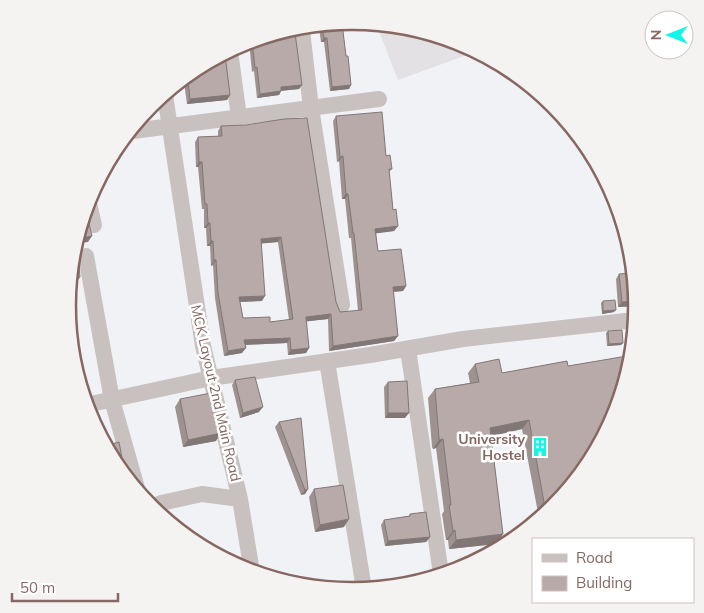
<svg xmlns="http://www.w3.org/2000/svg" width="704" height="613" font-family="Mulish,sans-serif">
  <style>
    .built { fill: #e3e1e3 }
    .lines { fill: none; stroke-linecap: round; stroke-linejoin: round }
    .street { stroke: #c8c1bf; stroke-width: 16 }
    .wall { fill: #9e9290; fill-rule: evenodd }
    .shaded-wall { fill: #817776 }
    .building { fill: #b8aaa8; stroke: #817776; fill-rule: evenodd }
    .labels { text-anchor: middle; stroke-width: 5; stroke-linejoin: round; paint-order: stroke }
    .street-label { font-size: 14px; fill: #866761; stroke: #fff }
    .poi-label { font-size: 14px; font-weight: bold; fill: #866761; stroke: #fff; text-anchor: end }
    .rim { fill: none; stroke: #866761; stroke-width: 2.5 }
  </style>
  <rect width="100%" height="100%" fill="#f1f2f6"/>
  <path class="built" d="M377,26L461,43L475,52L398,80Z"/>
  <g class="lines">
    <path class="street" d="M302,31L311,108L342,305
      M230,51L239,117
      M165,95L203,346L240,499L252,572
      M133,131L379,99
      M88,199L94,225
      M86,256L112,400L137,488
      M408,349L441,574
      M327,361L364,589
      M86,405L211,378L370,355L463,339L635,320
      M150,508L161,503L202,494L240,499"/>
  </g>
  <path class="wall" d="M342,23L346,56L351,85L349,89L330,91L324,42H321L319,28Z
    M295,33L302,85L299,89L281,91L279,95L257,98L254,71L252,72L249,42Z
    M225,55L230,95L227,100L187,104L184,82Z
    M336,116L386,156L392,169L389,172L393,210L398,226L394,231L376,233L378,251L406,286L403,291L393,292L398,336L394,341L329,351L328,319L306,321L309,348L306,353L288,355L287,343L245,345L242,353L224,356L215,298L213,265L211,266L210,246H207L206,228H204V209H202L198,167H196L195,142L198,137L218,136V131L221,126L336,302L340,312L358,311L351,238H349L345,199H342L339,161L337,162L333,121ZM278,242L289,320L270,322L243,318L240,302L262,301L261,243Z
    M619,274L637,306L618,307L616,279Z
    M603,301L614,312L602,314L601,303Z
    M608,331L623,343L621,345L607,346L606,333Z
    M567,361L554,508L539,518L522,429L491,436L503,534L496,544L449,549L448,540H446L442,514L444,511L436,448L433,449L432,447L428,398L435,389L470,383L468,373L475,364L502,373Z
    M235,380L259,412L240,418L232,385Z
    M388,382L405,418H385L384,387Z
    M180,399L216,441L183,447L175,407Z
    M279,422L308,489L305,494L301,495L275,427Z
    M314,489L344,527L315,532L309,497Z
    M410,514L430,537L426,542L385,546L381,525L384,520L409,516Z"/>
  <path class="shaded-wall" d="M324,38H327L324,42H321Z
    M302,85L299,89L278,91L281,87Z
    M351,85L349,89L330,91L332,87Z
    M281,91L279,95L257,98L260,94Z
    M230,95L227,100L187,104L190,99Z
    M161,106L157,111L145,112L149,107Z
    M343,156L339,161L337,162L340,157Z
    M199,162H202L198,167H196Z
    M346,194H348L345,199H342Z
    M208,223H210L206,228H204Z
    M398,226L394,231L372,234L375,229Z
    M92,236L88,242L79,243L80,238Z
    M281,237L278,242L257,244L261,239Z
    M211,241H213L210,246H207Z
    M214,260H216L213,265L211,266Z
    M80,277L76,283H71L72,278Z
    M406,286L403,291L389,292L393,287Z
    M265,296L262,301L236,302L239,297Z
    M636,301L637,306L618,307L622,302Z
    M616,310L614,312L602,314L603,311Z
    M331,314L328,319L302,322L306,317Z
    M398,336L394,341L329,351L333,346Z
    M290,338L287,343L241,345L244,340Z
    M623,343L621,345L607,346L609,344Z
    M246,348L242,353L224,356L228,351Z
    M309,348L306,353L288,355L291,350Z
    M263,407L259,412L240,418L243,413Z
    M388,413H409L405,418H385Z
    M529,420L522,429L484,438L490,428Z
    M221,433L216,441L183,447L188,440Z
    M443,439L436,448L433,449L439,440Z
    M308,489L305,494L301,495L305,490Z
    M349,519L344,527L315,532L320,525Z
    M455,530L448,540H446L453,531Z
    M503,534L496,544L449,549L456,540Z
    M430,537L426,542L385,546L388,541Z"/>
  <path class="building" d="M342,23L346,56H348L351,85L332,87L327,38H324L322,27Z
    M295,33L302,85L281,87V91L260,94L257,67L255,68L252,41Z
    M225,55L230,95L190,99L188,80Z
    M160,98L161,106L149,107L150,105Z
    M382,112L386,156L390,155L392,169H389L393,210L396,209L398,226L375,229L378,251L401,249L406,286L393,287L398,336L333,346L331,314L306,317L309,348L291,350L290,338L244,340L246,348L228,351L218,293L216,260H214L213,241H211L210,223H208L207,204H205L202,162H199L198,137L222,136L221,126L246,125L284,119L307,118L336,302L340,312L362,310L354,233H353L348,194H346L343,156L340,157L336,116ZM281,237L293,319L270,322V317L243,318L239,297L265,296L261,239Z
    M86,211L92,236L80,238Z
    M78,251L80,277L72,278Z
    M630,273L636,301L622,302L619,274Z
    M615,300L616,310L603,311V301Z
    M622,330L623,343L609,344L608,331Z
    M627,356L615,416L554,508L546,513L529,420L490,428L503,534L456,540L455,530L453,531L449,505H451L443,439L439,440V438L435,389L479,382L475,364L499,359L502,373L567,361L568,366Z
    M255,377L263,407L243,413L235,380Z
    M407,381L409,413H388V382Z
    M211,393L221,433L188,440L180,399Z
    M301,418L308,489L305,490L279,422Z
    M119,442L124,469L128,468L129,477L108,445Z
    M343,485L349,519L320,525L314,489Z
    M426,512L430,537L388,541L384,520L410,516V514Z"/>
  <defs>
    <g id="building-bare" transform="scale(1.5)"><path d="M-4-6H4V6H1V3H-1V6H-4ZM-2.5-4.3h1.7v1.8h-1.7ZM.8-4.3h1.7v1.8H.8ZM-2.5-1h1.7V.8h-1.7ZM.8-1h1.7V.8H.8Z" fill="#12f5e7" stroke="#fff" stroke-width="2.5" paint-order="stroke"/></g>
  </defs>
  <g fill-rule="evenodd">
    <use href="#building-bare" x="540" y="447"/>
  </g>
  <g class="labels">
    <g class="street-label">
      <text transform="translate(216 393) rotate(77)" y="5">MCK Layout 2nd Main Road</text>
    </g>
    <g class="poi-label">
      <text x="525" y="444">University<tspan x="525" dy="16">Hostel</tspan></text>
    </g>
  </g>
  <path d="M0 0H704V613H0ZM76 306a276 276 0 1 1 552 0a276 276 0 1 1-552 0Z" fill="#f5f3f2" fill-rule="evenodd"/>
  <path class="rim" d="M76 306a276 276 0 1 1 552 0a276 276 0 1 1-552 0Z"/>
  <rect x="532" y="538" width="162" height="65" fill="#ffffff" stroke="#cfc2c0"/>
  <rect x="542" y="554" width="25" height="8" fill="#c8c1bf" stroke="#cfc2c0"/>
  <text x="576" y="563" font-size="15" fill="#866761">Road</text>
  <rect x="542" y="576" width="25" height="15" fill="#b8aaa8" stroke="#cfc2c0"/>
  <text x="576" y="588" font-size="15" fill="#866761">Building</text>
  <g transform="translate(669 35) rotate(270)"><circle r="24" fill="#ffffff" stroke="#cfc2c0"/>
  <path d="M0-4L9 19L0 12L-9 19Z" fill="#12f5e7"/>
  <text y="-8" font-size="14" font-weight="bold" text-anchor="middle" fill="#866761">N</text>
  </g>
  <path d="M12 593v8h106v-8" fill="none" stroke="#866761" stroke-width="2.5"/>
  <text x="20" y="593" font-size="15" fill="#866761" stroke="#ffffff" stroke-width="4" paint-order="stroke">50 m</text>
</svg>
